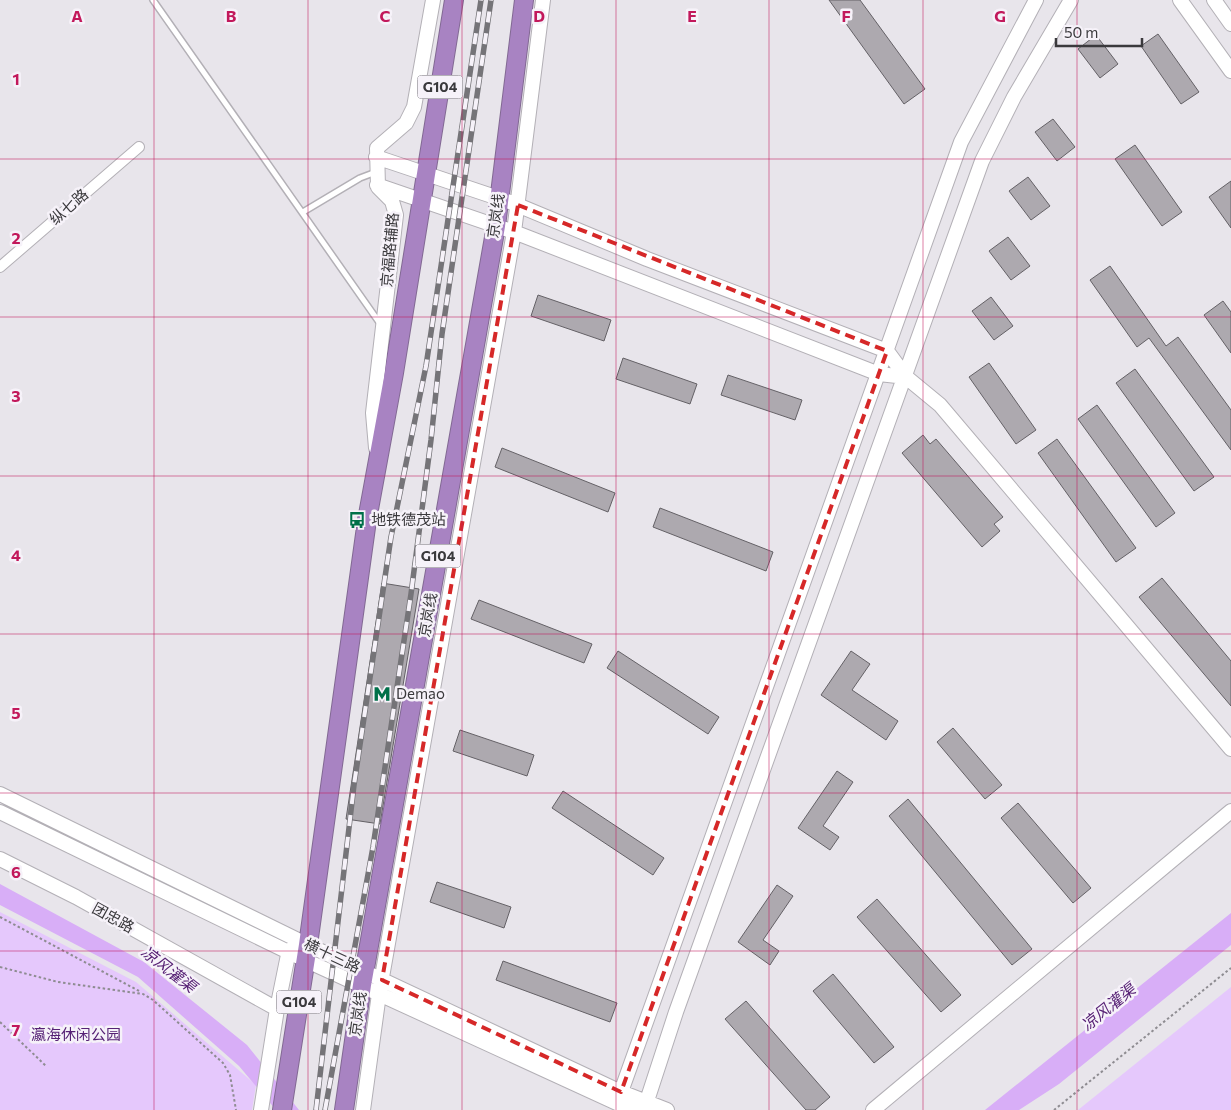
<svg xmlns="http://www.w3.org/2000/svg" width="1231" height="1110" font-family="Commissioner,'Noto Sans SC',sans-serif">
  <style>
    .green { fill: #e5c8fc }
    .water { fill: #d8aef7 }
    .building { fill: #ada9af; stroke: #646166 }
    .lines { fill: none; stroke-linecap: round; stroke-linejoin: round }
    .lane-casing { stroke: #b3b0b6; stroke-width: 8 }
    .street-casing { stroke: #b3b0b6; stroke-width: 12 }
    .secondary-casing { stroke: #b3b0b6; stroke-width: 16 }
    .highway-casing { stroke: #826993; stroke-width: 20 }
    .path { stroke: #8e8c91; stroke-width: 2; stroke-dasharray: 2.5 2.5; stroke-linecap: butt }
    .lane { stroke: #fff; stroke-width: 5 }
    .street { stroke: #fff; stroke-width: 10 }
    .secondary { stroke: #fff; stroke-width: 14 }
    .highway { stroke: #a883c2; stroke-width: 18 }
    .rail-casing { stroke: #757478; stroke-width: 5.5 }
    .rail { stroke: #f6f2f9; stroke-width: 4; stroke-dasharray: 11; stroke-linecap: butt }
    .marked { fill: none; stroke: #d62828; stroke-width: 4; stroke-dasharray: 10 6; stroke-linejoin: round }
    .grid { fill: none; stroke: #c2185b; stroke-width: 1; stroke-opacity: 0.55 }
    .labels { text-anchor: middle; stroke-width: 5; stroke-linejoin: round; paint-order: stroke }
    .shield { fill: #f6f2f9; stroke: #727075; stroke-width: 1 }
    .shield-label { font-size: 14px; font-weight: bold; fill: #3a393c }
    .street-label { font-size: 15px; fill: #3a393c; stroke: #f6f2f9 }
    .poi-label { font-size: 15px; fill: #3a393c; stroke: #f6f2f9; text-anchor: start }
    .park-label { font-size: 15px; fill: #562175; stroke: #f6f2f9 }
    .water-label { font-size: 16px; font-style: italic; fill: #562074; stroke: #f6f2f9 }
    .grid-label { font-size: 16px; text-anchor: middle; font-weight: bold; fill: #c2185b; stroke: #f6f2f9; stroke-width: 5; stroke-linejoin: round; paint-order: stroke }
  </style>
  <rect width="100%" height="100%" fill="#e8e5eb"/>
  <path class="green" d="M0,912L136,982L256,1085L252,1110H0Z
    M1231,987V1110H1078Z"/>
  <path class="water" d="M0,884L144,962L247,1045L299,1110H276L239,1066L138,977L0,905Z
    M1231,913V945L1059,1084L1019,1110H985Z"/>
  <path class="building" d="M829,0H860L925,89L904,104Z
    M1158,34L1199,92L1181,104L1141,46Z
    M1096,35L1118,64L1100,78L1078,49Z
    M1053,119L1075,147L1057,161L1035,132Z
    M1135,145L1182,212L1162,226L1115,159Z
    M1028,177L1050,206L1031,220L1009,191Z
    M1231,181V228L1209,197Z
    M1008,237L1030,266L1011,280L989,251Z
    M1110,266L1166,346L1178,337L1231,410V450L1149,338L1137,347L1090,280Z
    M538,295L611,320L604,341L531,316Z
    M991,297L1013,326L994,340L972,311Z
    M1223,301L1231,312V353L1204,315Z
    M623,358L697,384L690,404L616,379Z
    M989,363L1036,430L1016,444L969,377Z
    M1135,369L1214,477L1194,491L1116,383Z
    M728,375L802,400L795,420L721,395Z
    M1097,405L1175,513L1156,527L1078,419Z
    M923,435L930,444L936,439L1003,517L994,524L1000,531L982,547L902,453Z
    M1057,439L1136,548L1116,562L1038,453Z
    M502,448L615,493L608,512L495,467Z
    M660,508L773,552L766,571L653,527Z
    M1162,578L1231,661V706L1139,597Z
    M382,583L419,589L380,824L346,819Z
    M479,600L592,644L584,663L471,619Z
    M618,651L719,717L708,734L607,668Z
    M851,651L870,664L852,690L898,721L886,740L821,695Z
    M953,728L1002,785L985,799L937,742Z
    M460,730L534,755L527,776L453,751Z
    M837,771L853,782L823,826L839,837L830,850L798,828Z
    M563,791L664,858L653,875L552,808Z
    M908,799L1032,949L1012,965L889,816Z
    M1018,803L1091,888L1073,903L1001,818Z
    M437,882L511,907L504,928L430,902Z
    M777,885L793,896L763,940L779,951L770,965L738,942Z
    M877,899L961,995L941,1012L857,917Z
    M503,961L617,1003L610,1022L496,980Z
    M833,974L894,1047L874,1063L813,991Z
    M746,1001L830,1097L815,1110H806L725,1019Z"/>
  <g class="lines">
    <g class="lane-casing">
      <path id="lane" d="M153,0L381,325
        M303,212L360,178L376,172"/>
    </g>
    <g class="street-casing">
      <path id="street" d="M0,267L139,147"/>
    </g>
    <g class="secondary-casing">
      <path id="secondary" d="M1180,0L1231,71
        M1214,0L1231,24
        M376,157L510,202L647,259L887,351L906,377L940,405L1231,749
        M377,185L514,232L879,374L906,377
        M376,448L373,413L396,215L392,201L378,187L377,148L406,123L414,107L433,0
        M0,794L308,945L621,1092L667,1110
        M0,812L305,960L632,1110
        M0,859L76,897L277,1009
        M617,1103L961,142L1036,0
        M261,1110L277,1009L289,950L295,949
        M363,1110L379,994L514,232L543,0
        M644,1110L676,1012L982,161L1014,97L1071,0
        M873,1110L1231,811"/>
    </g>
    <g class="highway-casing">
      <path id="highway" d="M282,1110L308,945L367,520L394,373L454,0
        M344,1110L362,985L496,226L524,0"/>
    </g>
    <path class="path" d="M0,917L141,992
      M0,967L58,982L143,994L153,1000L223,1063L230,1075L236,1110
      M0,1022L46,1066
      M1054,1110L1231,968"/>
    <use href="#lane" class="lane"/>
    <use href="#street" class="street"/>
    <use href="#secondary" class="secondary"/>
    <use href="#highway" class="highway"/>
    <g class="rail-casing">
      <path id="rail" d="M316,1110L354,785L391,537L426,366L481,0
        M325,1110L373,847L411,594L431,440L442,334L491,0"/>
    </g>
    <use href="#rail" class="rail"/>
  </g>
  <path class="marked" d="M518,205L887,351L621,1092L382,980Z"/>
  <path class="grid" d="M154,0V1110M308,0V1110M462,0V1110M616,0V1110M769,0V1110M923,0V1110M1077,0V1110M0,159H1231M0,317H1231M0,476H1231M0,634H1231M0,793H1231M0,951H1231"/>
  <defs>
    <g id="bus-bare" transform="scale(1.35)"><path d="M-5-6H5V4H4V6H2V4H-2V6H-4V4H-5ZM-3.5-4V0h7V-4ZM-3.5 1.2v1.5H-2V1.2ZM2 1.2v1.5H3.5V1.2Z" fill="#007049" stroke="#f6f2f9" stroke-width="2.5" paint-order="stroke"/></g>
    <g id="metro-bare" transform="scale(1.35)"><path d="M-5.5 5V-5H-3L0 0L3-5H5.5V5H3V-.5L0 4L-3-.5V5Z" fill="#007049" stroke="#f6f2f9" stroke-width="2.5" paint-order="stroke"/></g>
  </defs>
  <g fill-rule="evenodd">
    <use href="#bus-bare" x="357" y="520"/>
    <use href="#metro-bare" x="382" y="694"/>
  </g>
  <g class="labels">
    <g class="shield">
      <rect x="417.5" y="75.5" width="45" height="23" rx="4"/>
      <rect x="415.5" y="544.5" width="45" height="23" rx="4"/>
      <rect x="276.5" y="990.5" width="45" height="23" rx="4"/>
    </g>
    <g class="shield-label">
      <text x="440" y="92">G104</text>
      <text x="438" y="561">G104</text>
      <text x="299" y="1007">G104</text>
    </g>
    <g class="street-label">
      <text transform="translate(69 207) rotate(-41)" y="5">纵七路</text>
      <text transform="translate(496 216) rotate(-82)" y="5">京岚线</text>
      <text transform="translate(390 250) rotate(-85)" y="5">京福路辅路</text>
      <text transform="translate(428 615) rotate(-80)" y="5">京岚线</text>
      <text transform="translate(113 918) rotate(29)" y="5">团忠路</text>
      <text transform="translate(332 956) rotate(25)" y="5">横十三路</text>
      <text transform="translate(358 1014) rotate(-82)" y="5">京岚线</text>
    </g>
    <g class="poi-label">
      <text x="371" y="525">地铁德茂站</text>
      <text x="396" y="699">Demao</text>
    </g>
    <g class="park-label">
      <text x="76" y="1040">瀛海休闲公园</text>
    </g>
    <g class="water-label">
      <text transform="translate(169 969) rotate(38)" y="6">凉风灌渠</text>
      <text transform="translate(1108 1007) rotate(-39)" y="6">凉风灌渠</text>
    </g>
  </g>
  <g class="grid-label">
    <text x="77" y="22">A</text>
    <text x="231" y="22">B</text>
    <text x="385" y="22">C</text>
    <text x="539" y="22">D</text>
    <text x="692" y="22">E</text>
    <text x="846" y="22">F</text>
    <text x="1000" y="22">G</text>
    <text x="16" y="85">1</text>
    <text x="16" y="244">2</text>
    <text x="16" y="402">3</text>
    <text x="16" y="561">4</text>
    <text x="16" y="719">5</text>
    <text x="16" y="878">6</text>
    <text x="16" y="1036">7</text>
  </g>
  <path d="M1056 38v8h86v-8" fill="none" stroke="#3a393c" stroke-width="2.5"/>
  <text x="1064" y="38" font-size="15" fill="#3a393c" stroke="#f6f2f9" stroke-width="4" paint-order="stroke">50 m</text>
</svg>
